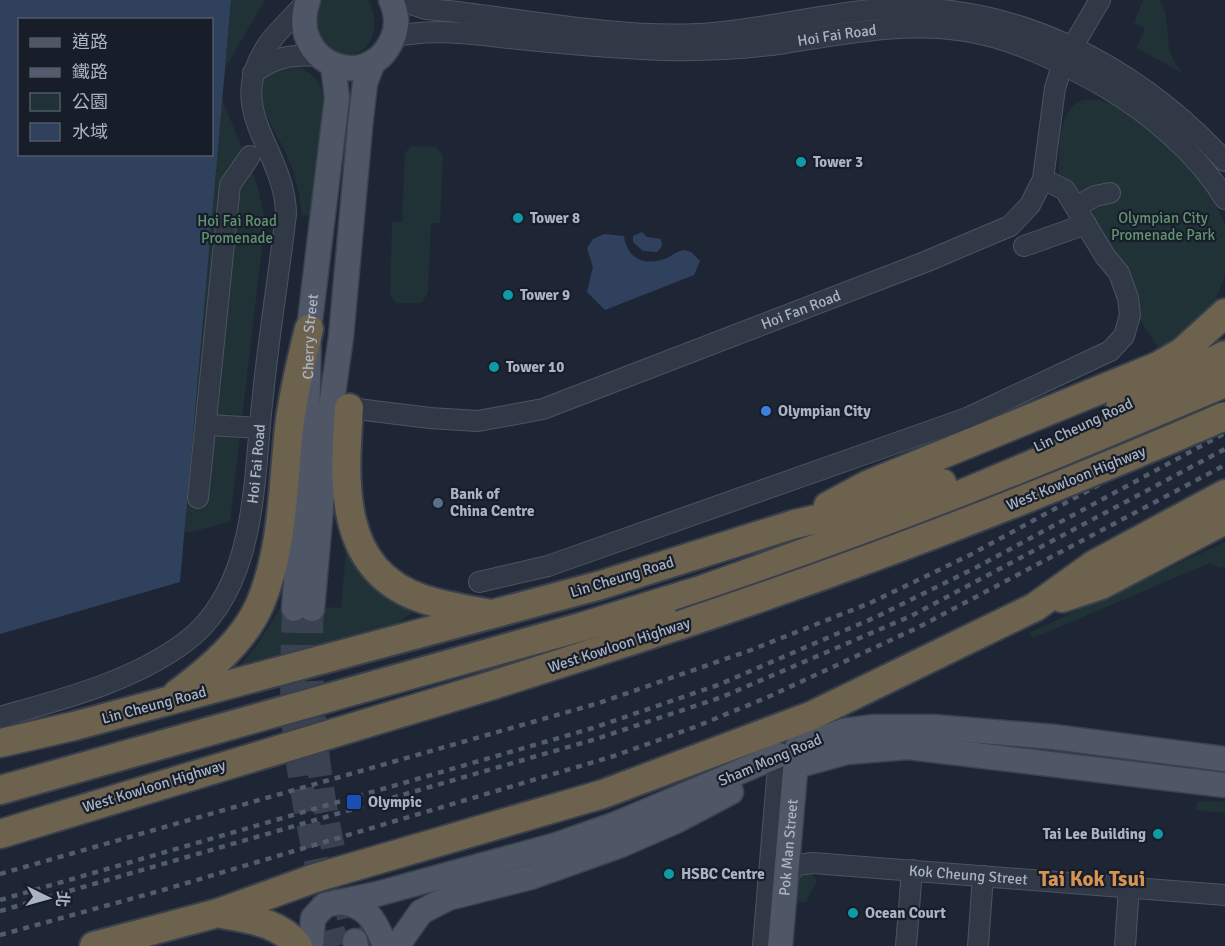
<svg xmlns="http://www.w3.org/2000/svg" width="1225" height="946" font-family="Signika,'Noto Sans TC',sans-serif">
  <style>
    .green { fill: #203236 }
    .water { fill: #30415e; fill-rule: evenodd }
    .lines { fill: none; stroke-linecap: round; stroke-linejoin: round }
    .major-tunnel { stroke: #3a4251; stroke-width: 24; stroke-dasharray: 24 12; stroke-linecap: butt }
    .minor-casing { stroke: #4c5361; stroke-width: 22 }
    .major-casing { stroke: #3a424f; stroke-width: 27 }
    .highway-casing { stroke: #39404d; stroke-width: 32 }
    .minor { stroke: #313946; stroke-width: 20 }
    .major { stroke: #4f5766; stroke-width: 24 }
    .highway { stroke: #6c624e; stroke-width: 28 }
    .rail { stroke: #535c6d; stroke-width: 4.5; stroke-dasharray: 6 6; stroke-linecap: butt }
    .highway-bridge-casing { stroke: #39404d; stroke-width: 32; stroke-linecap: butt }
    .highway-bridge { stroke: #6c624e; stroke-width: 28 }
    .culture-dot { fill: #0f9aa8; stroke: #171e2a; stroke-width: 2 }
    .shop-dot { fill: #3f7fe0; stroke: #171e2a; stroke-width: 2 }
    .service-dot { fill: #5c6f8a; stroke: #171e2a; stroke-width: 2 }
    .transit-dot { fill: #1a4fb4; stroke: #171e2a; stroke-width: 2 }
    .labels { text-anchor: middle; stroke-width: 4.5; stroke-linejoin: round; paint-order: stroke }
    .street-label { font-size: 15px; fill: #aab3c3; stroke: #171e2a }
    .poi-label { font-size: 15px; font-weight: bold; fill: #aab3c3; stroke: #171e2a; text-anchor: start }
    .park-label { font-size: 15px; fill: #629470; stroke: #171e2a }
    .district-label { font-size: 21px; font-weight: bold; fill: #d69353; stroke: #171e2a }
  </style>
  <rect width="100%" height="100%" fill="#1e2635"/>
  <path class="green" d="M231,0H265L225,68Z
    M319,0H368C384,25 369,63 339,54C331,52 322,43 315,39L314,7Z
    M1143,0H1160C1175,28 1158,52 1186,75L1137,48L1145,29L1134,23Z
    M281,62C297,65 309,69 319,84C333,105 318,188 315,216L302,215C300,196 296,177 289,160C276,127 250,105 266,69Z
    M222,99L257,184L265,221L230,522L190,532L184,531Z
    M1100,100L1128,110L1173,151L1208,190L1225,224V274L1213,308L1159,349L1138,317L1121,266L1089,208L1059,177C1060,154 1055,113 1081,101C1086,99 1094,100 1100,100Z
    M411,146L436,147L443,155L440,223H431L428,293L421,303H396L390,295L392,222H402L405,153Z
    M348,531L418,608L393,627L233,674L257,645L282,605L341,608Z
    M1225,542V566L1219,568L1210,563L1033,638L1029,633Z
    M1197,801L1225,802V813L1196,810Z
    M804,874L813,875L817,881L806,902L796,903C792,890 793,882 804,874Z"/>
  <path class="water" d="M0,0H231L180,582L0,634ZM20,20H212V154H20Z
    M642,232L647,237L661,239L662,246L657,252L643,251L633,242V236Z
    M604,234L624,236C627,259 645,267 667,258C673,255 677,251 684,250L691,252L700,261L694,275L605,310L587,292L593,267L587,248L593,239Z"/>
  <g class="lines">
    <path class="major-tunnel" d="M294,609C293,644 291,679 293,715C299,793 317,870 337,946
      M312,609C306,723 326,831 355,941"/>
    <g class="minor-casing">
      <g id="minor">
        <path d="M400,0L426,9L448,11C526,20 619,38 697,34C759,31 819,14 881,9C1014,0 1137,66 1225,161"/>
        <path id="s1" d="M393,37C435,27 477,35 519,39C567,44 615,48 664,50C704,51 745,49 785,43C844,34 906,21 965,31C1015,39 1060,62 1103,86C1148,112 1198,154 1225,199"/>
        <path d="M253,73C275,57 291,54 318,56"/>
        <path d="M1076,207L1095,196L1110,193"/>
        <path d="M1024,246L1086,224"/>
        <path id="s2" d="M349,408L430,418L478,421L543,409L925,262L1010,226L1030,205L1043,179L1055,88L1063,63L1100,0"/>
        <path d="M207,425L259,428"/>
        <path d="M198,498L230,185L250,156"/>
        <path d="M479,582L548,566L967,418L1110,351L1124,336L1130,315L1128,298L1119,273L1105,256L1065,190L1043,179"/>
        <path id="s3" d="M0,717C63,699 131,682 184,643C259,588 253,476 263,395C269,334 279,274 286,214C285,150 225,113 265,49C276,31 294,17 307,1"/>
        <path id="s4" d="M787,875L797,865L813,863L1225,895"/>
        <path d="M763,946L779,755L792,750"/>
        <path d="M906,946L912,870"/>
        <path d="M978,946L983,876"/>
        <path d="M1125,946L1129,887"/>
      </g>
    </g>
    <g class="major-casing">
      <g id="major">
        <path d="M308,0C286,61 366,96 392,40C398,27 397,13 391,0"/>
        <path id="s5" d="M294,609L307,428L309,329L337,98L333,65"/>
        <path d="M312,609L328,428L341,337L360,127L365,83L373,62"/>
        <path d="M796,766L847,752L908,747L1225,785"/>
        <path d="M337,902C366,903 376,921 385,946"/>
        <path d="M355,941L356,946"/>
        <path d="M311,946L313,918L325,905L377,894L556,845L616,824L779,755"/>
        <path d="M397,946L421,912L448,898L531,877L621,845L676,821L731,792"/>
        <path id="s6" d="M780,946L797,748L843,731L874,727H934L1054,737L1225,759"/>
      </g>
    </g>
    <g class="highway-casing">
      <path id="highway" d="M349,408C344,482 337,570 423,599C444,606 465,609 486,613
        M1120,408L1225,355
        M828,506L867,485L1158,366L1182,352L1225,313
        M1062,598L1101,585L1225,520
        M177,694C209,670 244,641 260,604C283,550 283,485 289,428C293,395 301,361 309,329
        M0,743L74,726L601,585L795,524L873,506L942,483
        M0,790L581,627L701,590L931,507L1225,383
        M0,834L493,685L680,625
        M218,913C246,919 279,921 298,946
        M94,946L218,913L315,878L603,794L813,715L1035,607L1095,564L1225,494"/>
    </g>
    <use href="#minor" class="minor"/>
    <use href="#major" class="major"/>
    <use href="#highway" class="highway"/>
    <path class="rail" d="M0,874L599,703L751,650L870,603L970,555L1225,416
      M0,900L593,728L718,685L876,617L977,567L1225,433
      M0,911L596,739L722,697L911,616L1225,449
      M0,935L163,890L614,756L695,727L768,697L919,627L1225,465"/>
    <g class="highway-bridge-casing">
      <path id="highway-bridge" d="M680,625C864,564 1047,493 1225,416"/>
    </g>
    <use href="#highway-bridge" class="highway-bridge"/>
  </g>
  <g class="culture-dot">
    <circle cx="801" cy="162" r="6"/>
    <circle cx="518" cy="218" r="6"/>
    <circle cx="508" cy="295" r="6"/>
    <circle cx="494" cy="367" r="6"/>
    <circle cx="1158" cy="834" r="6"/>
    <circle cx="669" cy="874" r="6"/>
    <circle cx="853" cy="913" r="6"/>
  </g>
  <circle class="shop-dot" cx="766" cy="411" r="6"/>
  <circle class="service-dot" cx="438" cy="503" r="6"/>
  <rect class="transit-dot" x="346" y="794" width="16" height="16" rx="3"/>
  <g class="labels">
    <g class="street-label">
      <text dy="5" stroke="none"><textPath href="#s1" startOffset="446">Hoi Fai Road</textPath></text>
      <text dy="5" stroke="none"><textPath href="#s2" startOffset="472">Hoi Fan Road</textPath></text>
      <text dy="5" stroke="none"><textPath href="#s5" startOffset="273">Cherry Street</textPath></text>
      <text transform="translate(1083 425) rotate(-25)" y="5">Lin Cheung Road</text>
      <text dy="5" stroke="none"><textPath href="#s3" startOffset="399">Hoi Fai Road</textPath></text>
      <text transform="translate(1076 478) rotate(-22)" y="5">West Kowloon Highway</text>
      <text transform="translate(622 577) rotate(-17)" y="5">Lin Cheung Road</text>
      <text transform="translate(619 645) rotate(-18)" y="5">West Kowloon Highway</text>
      <text transform="translate(154 705) rotate(-15)" y="5">Lin Cheung Road</text>
      <text transform="translate(770 760) rotate(-23)" y="5">Sham Mong Road</text>
      <text transform="translate(154 786) rotate(-17)" y="5">West Kowloon Highway</text>
      <text dy="5" stroke="none"><textPath href="#s6" startOffset="99">Pok Man Street</textPath></text>
      <text dy="5" stroke="none"><textPath href="#s4" startOffset="186">Kok Cheung Street</textPath></text>
    </g>
    <g class="poi-label">
      <text x="813" y="167">Tower 3</text>
      <text x="530" y="223">Tower 8</text>
      <text x="520" y="300">Tower 9</text>
      <text x="506" y="372">Tower 10</text>
      <text x="778" y="416">Olympian City</text>
      <text x="450" y="499">Bank of<tspan x="450" dy="17">China Centre</tspan></text>
      <text x="368" y="807">Olympic</text>
      <text x="1146" y="839" text-anchor="end">Tai Lee Building</text>
      <text x="681" y="879">HSBC Centre</text>
      <text x="865" y="918">Ocean Court</text>
    </g>
    <g class="park-label">
      <text x="1163" y="223">Olympian City<tspan x="1163" dy="17">Promenade Park</tspan></text>
      <text x="237" y="226">Hoi Fai Road<tspan x="237" dy="17">Promenade</tspan></text>
    </g>
    <g class="district-label">
      <text x="1092" y="886">Tai Kok Tsui</text>
    </g>
  </g>
  <rect x="18" y="18" width="195" height="138" fill="#171e2a" stroke="#525a67" stroke-width="1.5"/>
  <rect x="30" y="38" width="30" height="9" fill="#4f5766" stroke="#525a67" stroke-width="1.5"/>
  <text x="72" y="48" font-size="18" fill="#aab3c3">道路</text>
  <rect x="30" y="68" width="30" height="9" fill="#535c6d" stroke="#525a67" stroke-width="1.5"/>
  <text x="72" y="78" font-size="18" fill="#aab3c3">鐵路</text>
  <rect x="30" y="93" width="30" height="18" fill="#203236" stroke="#525a67" stroke-width="1.5"/>
  <text x="72" y="108" font-size="18" fill="#aab3c3">公園</text>
  <rect x="30" y="123" width="30" height="18" fill="#30415e" stroke="#525a67" stroke-width="1.5"/>
  <text x="72" y="138" font-size="18" fill="#aab3c3">水域</text>
  <g transform="translate(48 898) rotate(95)" stroke="#171e2a" stroke-width="4.5" paint-order="stroke">
  <path d="M0-4.5L10 22L0 15L-10 22Z" fill="#aab3c3"/>
  <text y="-9" font-size="16" font-weight="bold" text-anchor="middle" fill="#aab3c3">北</text>
  </g>
</svg>
